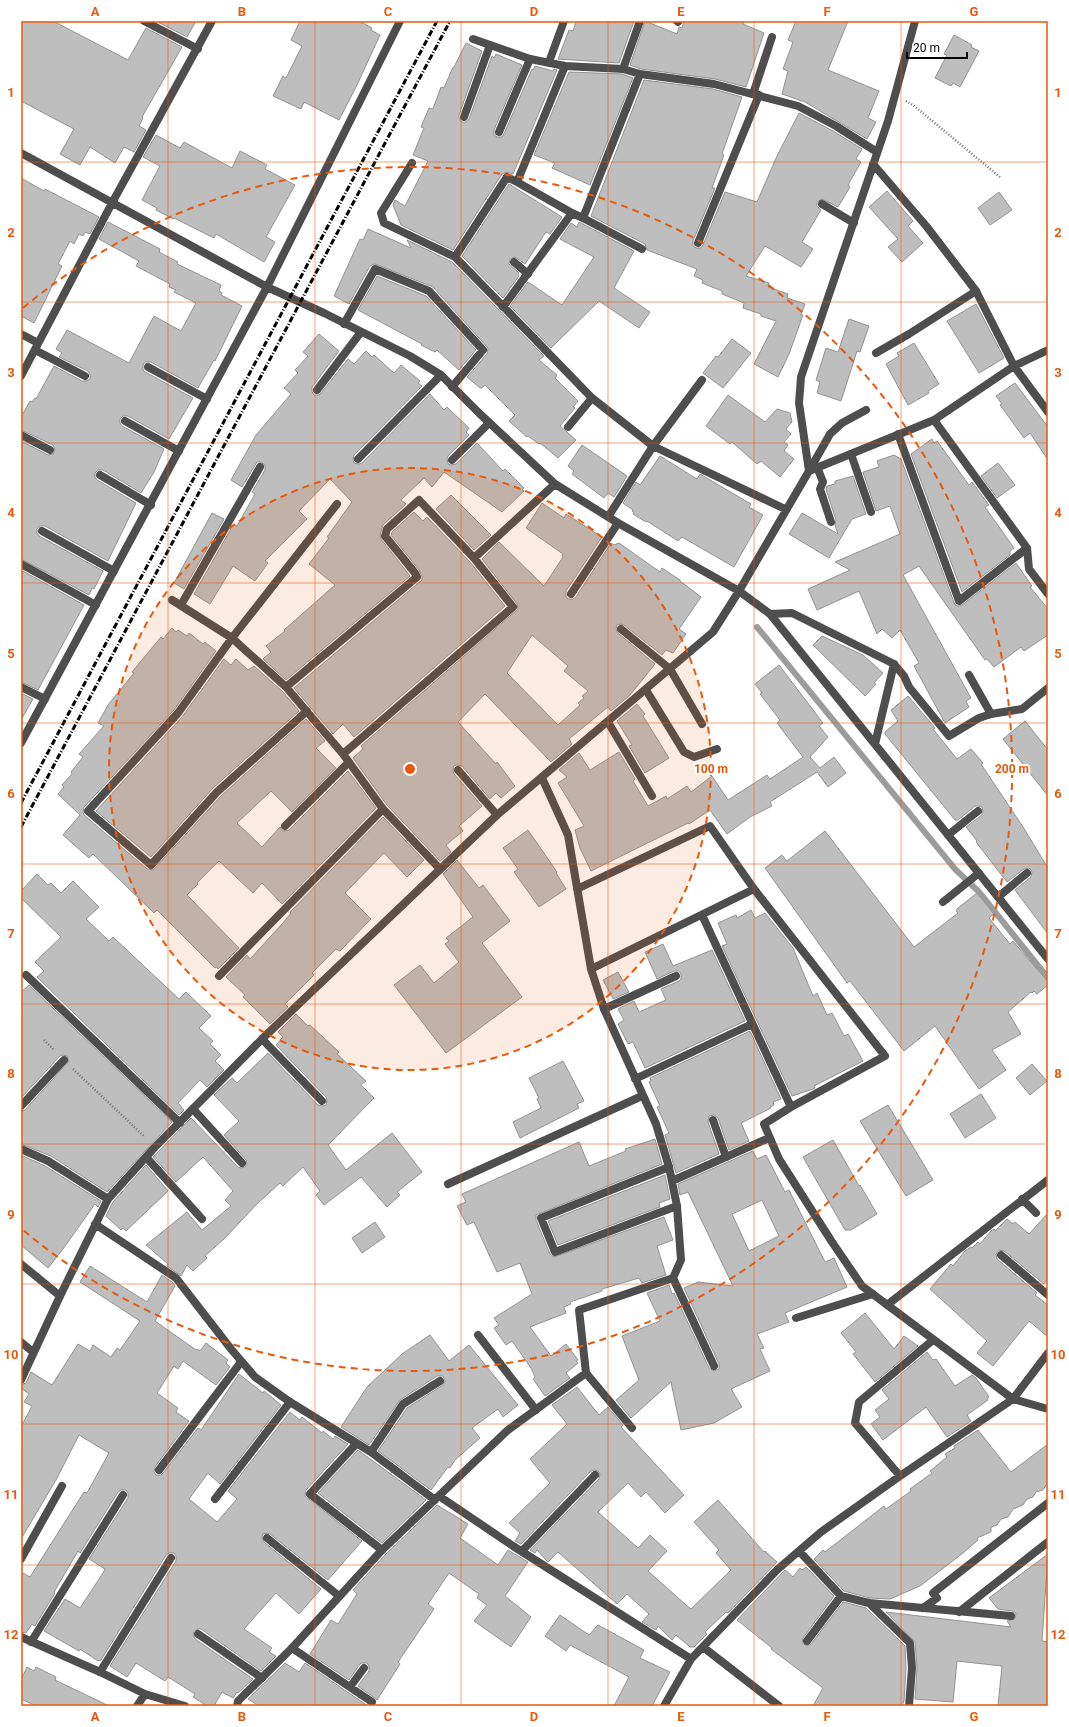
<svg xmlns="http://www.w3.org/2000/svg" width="1069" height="1727" font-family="Roboto,sans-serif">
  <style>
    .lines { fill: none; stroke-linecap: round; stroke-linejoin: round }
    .stream { stroke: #9c9c9c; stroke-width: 6 }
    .building { fill: #bebebe; stroke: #929292; fill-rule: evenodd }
    .path { stroke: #707070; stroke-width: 2.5; stroke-dasharray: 1 2; stroke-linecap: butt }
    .lane { stroke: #4e4e4e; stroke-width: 8 }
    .street { stroke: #4e4e4e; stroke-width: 8 }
    .rail { stroke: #000; stroke-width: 3; stroke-dasharray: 6 2 1 2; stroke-linecap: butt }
    .grid { fill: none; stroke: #e8590c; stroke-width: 1; stroke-opacity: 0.55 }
    .ring { fill: none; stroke: #e8590c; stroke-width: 2; stroke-dasharray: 7 5 }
    .centre { fill: #e8590c; stroke: #fff; stroke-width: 2 }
    .ring-label { font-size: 12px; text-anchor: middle; font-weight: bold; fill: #e8590c; stroke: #fff; stroke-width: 4; stroke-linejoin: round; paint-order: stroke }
    .neatline { fill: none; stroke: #e8590c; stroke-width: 1.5 }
    .grid-label { font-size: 13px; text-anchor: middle; font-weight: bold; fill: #e8590c }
  </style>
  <rect width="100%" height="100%" fill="#fff"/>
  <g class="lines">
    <path class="stream" d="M757,627L955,869L979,892L1048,978"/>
  </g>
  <path class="building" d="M21,21H53L128,60L146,28L182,47L142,117L143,118L139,126L146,130L134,152L124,147L115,163L90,147L80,165L60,154L74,129L21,101Z
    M156,21H196L187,37Z
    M300,21H359L372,28L371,30L380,35L357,85L339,120L304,102L301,109L273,96L283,76L286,78L302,46L291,40Z
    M576,21H634L619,63L558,59L569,30L573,31Z
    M645,21L677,34L679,27L682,28L684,21H744L743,24L764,33L746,87L715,79L641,69L630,65Z
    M796,21H848L828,70L879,91L868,118L876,122L867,139L805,102L782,94L788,71L783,69L793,42L788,40Z
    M954,35L972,45L971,47L979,51L960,87L953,83L951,86L935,78L947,55L944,54Z
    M466,43L482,51L459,115V118L462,122H465L469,119L492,56L494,58L496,54L522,65L494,130V135L497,137H502L504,134L532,69L533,70L535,66L553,71L554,69L557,70L513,174L507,172L502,174L453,250L401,225L393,205L395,200L405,206L428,161L413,155L424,128L421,127L429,108L433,109L441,87L444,88L453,67H454Z
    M569,72L622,74L633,78L590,185L552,168L555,163L534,155Z
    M644,80L713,89L742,97L722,154L724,155L712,188H715L693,241V246L696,248H701L703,245L725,192L757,202L777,156L799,113L833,131L862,149L856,159L861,162L848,185L850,187L838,207L822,199L817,202V206L821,210L802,242L813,249L801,267L765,246L746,276L769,283L768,287L788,294L787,298L805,304L801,315H803L789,354L778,377L754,364L776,321L761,316V314L743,308L744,303L722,294V291L702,283L703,280L694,276L697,269L647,250L645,244L591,216Z
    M156,135L180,148L184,142L232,168L240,151L267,165L265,169L295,185L266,237L275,242L264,262L216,234L214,238L174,218L173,219L156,210L157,208L142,200L160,166L143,157Z
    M21,178L44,191L45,189L99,217L90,234L85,232L83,236L79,234L74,244L70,241L58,264L62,266L34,323L21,316Z
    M509,184L562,217L550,234L546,232L525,264L515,257L510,259L509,264L519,273L518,275L519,276L503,298L462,256Z
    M887,191L913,221L908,226L923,243L902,262L888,247L898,239L869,207Z
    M999,192L1012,210L990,225L978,208Z
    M108,222L160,249L159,252L178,262L177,264L221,285L219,291L222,293L221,295L242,306L215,361L214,360L198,388L151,362H145L143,365V370L145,372L193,398L169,439L128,416H123L120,419V423L122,426L164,449L154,472L141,493L103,470H98L95,473V477L97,480L136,503L108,561L45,526H40L37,529V533L39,536L103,571L94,589L92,588L89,595L21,559V441L48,455L53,454L55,450L53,445L21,430V417L30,401L32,402L35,398L36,399L54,366L82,381H86L90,379V375L88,371L59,357L62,353L56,349L67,330L129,363L154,316L181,331L196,303L174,292L176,290L169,287L170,284L136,266L139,261L99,239Z
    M579,222L634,251L614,288L650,312L639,328L599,301L551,348L510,306L528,282L562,305L594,257L560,239L571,223L577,227Z
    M368,229L411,248L407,240L452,262L544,356L539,360L557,375L555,378L578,401L573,407L575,408L560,426L576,440L558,458L540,443L539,444L528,436L527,437L509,421L515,415L485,385L482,388H480L467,377L487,354L488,348L433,287L375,264L370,266L349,304L334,296L360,239L363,240Z
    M377,276L426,296L476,350L459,370L437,350L435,352L421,345L422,344L358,310Z
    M976,304L1004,358L979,373L947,321Z
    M849,319L869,326L860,352L857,351L841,401L817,393L820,382L816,380L826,348L838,352Z
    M319,334L339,351L312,387V392L314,395H319L321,393L348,359L354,364L366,351L372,357L374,355L394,373L401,365L420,381L418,383L422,386L354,455L353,460L354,463L359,464L362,463L430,394L444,410L447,407L469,428L466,432L469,435L448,456L447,459L448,464L451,465L456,464L477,443L503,471L505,469L524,488L522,490L524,491L502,512L444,472L432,487L424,478L401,500L406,504L383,525L380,535L381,539L410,576L286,680L263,659L271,652L266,646L285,631L284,630L335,585L309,564L329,538L327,537L352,502L330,479L299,511L307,519L265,561L268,563L255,581L233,566L210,604L194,594L233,525L237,526L255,494L252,492L265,470V465L260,462H257L242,487L231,480L256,435L291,394L284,388L298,373L295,370L308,356L303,352Z
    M732,339L751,353L723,388L703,373L716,356L718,357Z
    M914,343L939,384L928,391L929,393L908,405L886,364L899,356L897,353Z
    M1015,383L1048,427V460L1030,433L1024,438L1000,405L1002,404L996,396Z
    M728,395L765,422L777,409L790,413L792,422L786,429L791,434L784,442L788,445L784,451L794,459L780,477L761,461L757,464L732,442L730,444L706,426Z
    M932,439L934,443L937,441L969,485L972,482L989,505L985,507L1014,548L1010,551V555L962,592L911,454Z
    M582,445L627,476L614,497L608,493L604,498L572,474L574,471L568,466Z
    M894,455L901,459L955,605L958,606L962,605L1016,563L1032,586L1030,587L1048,609V635L1024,651L1021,647L994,667L987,659L985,660L919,566L903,575L971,698L966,701L969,707L945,723L914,666L919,663L900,630L892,638L882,629L877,634L859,591L817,610L808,589L850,570L835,562L900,534L890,506L876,511L863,472L879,467L877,461Z
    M660,456L697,479L700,474L715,483L751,504L749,507L763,515L734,567L682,537L678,541L647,521L646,522L633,514L634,512L632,511L633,510L623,503L636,482L640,485Z
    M998,463L1015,485L997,498L981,476Z
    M853,476L866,514L852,519L829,558L789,534L802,513L838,534L835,525L836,520L826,489L827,486L835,484V481Z
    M451,495L491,535L474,550L436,509Z
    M542,503L564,518L566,514L602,537L566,591V596L568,599H573L576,597L611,543L614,545L619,543L660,572L662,568L680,580V581L701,597L679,629L686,634L673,653L666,650L662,655L624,625L621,624L617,625L616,629L618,633L655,664L630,695L611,711L608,707L569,739L572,744L551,762L485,694L458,722L496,764L497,762L515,786L501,798L496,793L490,799L462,766L457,765L454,766L453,771L454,774L482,806L459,826L463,831L446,845L451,852L440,861L387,805L353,758L363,749L361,746L518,609L517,604L482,559L499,542L544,586L563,557L562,556L563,554L526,528ZM532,635L568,666L564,671L588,691L582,696L584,698L578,703L580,705L558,725L507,673Z
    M414,512L423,521L427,517L470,562L505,606L354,737L343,724L333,734L294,688L422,580V577L419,570L391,535L392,532Z
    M212,513L224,519L184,589L174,583Z
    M21,570L84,605L38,690L21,682Z
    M172,628L176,632L178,630L187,636L189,633L203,644L205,642L216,651L174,710L84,807L83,812L84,815L147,869L153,870L221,796L306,719L325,741L316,748L336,768L292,812L271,791L237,823L262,847L280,827L283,831L289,830L348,771L376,808L282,904L262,883L253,893L219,861L197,883L198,884L187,895L239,948L218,969L217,967L215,968L157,910L154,913L93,854L89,858L63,835L80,815L58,794L64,787L62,785L72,774L71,772L83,757L79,754L104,726L98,723L108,705L134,673L132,672L161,637L163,639Z
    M822,636L863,655L883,673L874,683L876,684L865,696L813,645Z
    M224,659L231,665L236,659L248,670L254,666L282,691L299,711L213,788L151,857L96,811L182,717Z
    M779,665L823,723L819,726L828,737L810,757L820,768L834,757L846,773L828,787L817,772L770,802L772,806L750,817L727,834L710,810L689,824L688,823L591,871L580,848L575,830L584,826L558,783L567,777L559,770L579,753L590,770L619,752L635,779L633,781L648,806L666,796L667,799L687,786L691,792L712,776L728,800L767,775L770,779L803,757L777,723L780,720L760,694L762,693L755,684Z
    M21,693L33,699L21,720Z
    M908,696L935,728L933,729L957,759L971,749L983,763L981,764L1023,827L1048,868V934L1015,890L1031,877L1032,872L1031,870L1029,868L1024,869L1007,882L976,842L977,841L966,827L982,815L983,811L982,807L978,806H975L958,820H955L885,734V732L898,721L891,710Z
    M637,704L645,714L643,716L669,758L645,773L629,746L632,745L617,721Z
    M1025,721L1048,750V796L1003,739Z
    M383,817L424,860L407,877L384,853L345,893L371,919L340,951L336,949L312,973L314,975L285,1004L288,1007L270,1024L243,997L245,995L226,977L247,955L250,959L282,924L291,913L290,912Z
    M528,830L557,872L556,873L566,889L539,907L514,872L518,869L503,848Z
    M825,831L914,947L958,913L956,911L958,908L977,893L994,914L989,918L1010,944L1013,941L1048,982V985L1037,994L1034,991L1032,993L1031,992L1008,1012L1021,1034L992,1050L1006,1070L979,1089L935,1026L904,1051L850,981L847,983L765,868L782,855L787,861Z
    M457,860L479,888L483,885L510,921L482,943L522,997L446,1053L394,985L420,965L434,983L459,962L445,944L449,941L446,938L473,917L443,874Z
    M37,874L48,885L51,883L61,893L73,881L99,907L86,919L109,941L113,937L179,999L186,992L211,1016L199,1028L213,1041L210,1044L221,1055L215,1061L224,1070L207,1087L200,1080L178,1103L184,1110L179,1115L37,977L44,971L35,962L61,937L21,898V891Z
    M751,910L755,918L765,913L793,948L813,996L817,993L827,1015L832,1013L844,1036L848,1034L863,1061L814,1086L815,1088L813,1089L792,1096L722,946L727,944L718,923L736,915L737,918Z
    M663,944L673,966L712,950L745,1021L645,1068L633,1042L628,1044L618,1024L624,1020L618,1009L634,1001L639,1012L666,1000L661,989L679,981L681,979V974L679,971H674L657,979L645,952Z
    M618,972L629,992L613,999L603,980Z
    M29,985L172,1122L107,1192L51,1156L21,1144V1111L25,1110L69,1061L67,1056L63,1055L60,1056L21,1098V992Z
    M296,1014L308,1026L310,1025L339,1052L337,1054L366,1081L361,1085L374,1098L328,1145L346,1170L392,1133L422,1172L397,1192L400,1195L387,1207L361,1177L324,1205L316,1195L320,1191L303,1167L283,1186L280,1183L258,1203L224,1239L205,1256L207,1258L193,1271L187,1265L181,1276L167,1266L168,1264L146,1245L187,1212L202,1230L231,1206L225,1200L233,1191L203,1157L176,1182L153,1157L191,1118L238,1167L241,1168L245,1167L247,1164L246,1160L224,1135L239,1121L214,1095L232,1078L237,1083L268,1053L318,1105L323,1106L326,1105L327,1100L326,1097L276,1045L283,1037L278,1032Z
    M750,1031L781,1099L773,1102L774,1105L770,1107L771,1108L741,1123L749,1141L729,1150L718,1118L714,1115L709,1116L708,1122L719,1154L676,1173L665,1135L669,1133L657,1107L660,1106L649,1082L651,1081L650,1078Z
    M563,1061L584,1101L577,1104L579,1108L520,1138L513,1122L541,1108L537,1099L539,1098L529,1078Z
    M1032,1064L1047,1081L1030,1095L1016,1078Z
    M981,1094L996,1118L965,1138L950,1114Z
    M888,1105L933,1180L906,1196L860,1121Z
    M655,1139L662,1164L536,1215V1220L550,1254L554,1257L664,1217L673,1240L657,1246L666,1275L642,1283L639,1278L602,1289V1291L570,1302L571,1304L564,1307L566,1313L530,1327L551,1356L566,1344L578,1360L576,1361L578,1363L566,1373L570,1378L545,1396L533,1379L535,1377L531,1368L512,1341L506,1345L494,1328L499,1325L494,1318L532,1294L520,1263L497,1272L474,1222L467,1225L457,1206L466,1202L462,1194L579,1142L589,1166L626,1151L625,1149Z
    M833,1140L859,1186L860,1185L877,1214L851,1230H845L803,1157Z
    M753,1151L757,1159L766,1155L785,1192L789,1190L825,1262L834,1258L847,1287L785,1313L789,1322L757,1334L764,1348L760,1349L770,1371L731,1389L742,1407L714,1423L681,1430L671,1382L631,1418L616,1400L639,1380L622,1336L660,1321L647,1293L669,1285L672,1294L674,1293L709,1368L714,1371L719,1369V1364L684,1288L698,1282L733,1286L688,1192L680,1195L678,1184ZM762,1200L779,1236L749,1251L732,1214Z
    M21,1155L45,1166L101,1201L98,1207L95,1204L63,1249L48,1268L21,1245Z
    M146,1165L168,1191L126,1231L123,1228L121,1230L106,1216L113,1202Z
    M665,1175L670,1199L659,1203L660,1207L558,1245L548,1221Z
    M1048,1213V1278L1044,1284L1004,1251L999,1250L996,1254L997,1259L1037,1293L1035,1295L1048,1305V1337L1029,1321L993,1366L977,1353L987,1341L930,1289L951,1264L953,1266L965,1251L971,1247L972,1248L978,1242L980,1244L991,1231L994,1229L995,1231L1007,1219L1013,1224L1015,1222L1029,1234Z
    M375,1222L385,1237L362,1253L352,1238Z
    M90,1266L147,1302L162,1275L172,1282L175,1286L155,1321L196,1350L197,1349L200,1351L206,1343L228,1360L226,1363L230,1367L216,1385L183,1361L178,1369L174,1366L157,1393L178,1408L176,1412L189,1421L155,1467L154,1472L156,1475H161L163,1473L198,1428L201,1430L239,1374L263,1393L264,1391L281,1405L220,1484L208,1473L189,1499L217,1522L237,1499L228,1491L290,1412L300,1420L302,1417L322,1433L323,1431L333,1439L335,1436L348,1444L306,1490L305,1496L362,1541L328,1580L270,1534L267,1533L263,1534L262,1538L264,1542L321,1589L299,1614L276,1593L244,1629L272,1648L269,1652L276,1656L261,1671L201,1629H198L194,1631L193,1634L195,1639L253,1679L238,1693L237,1692L233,1698L222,1692L214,1706H207L193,1697L195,1694L168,1677L165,1681L136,1663L127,1677L110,1666L176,1561V1556L174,1553H169L166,1555L101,1660L98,1661L80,1649L79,1651L44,1631L65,1599L80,1608L103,1573L105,1569L89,1559L128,1498V1493L126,1490H121L118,1492L80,1553L78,1551L54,1592L55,1593L35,1626L32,1624L26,1633L21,1632V1572L30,1577L84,1492L87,1493L109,1453L79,1435L56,1480L21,1539V1427L32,1406L24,1402L29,1394L21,1388V1385L26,1383L31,1372L52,1385L78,1344L90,1351L93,1345L111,1357L117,1348L120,1350L140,1321L80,1282Z
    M865,1313L894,1349L904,1336L918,1346L875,1382L853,1354L856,1352L841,1333Z
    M430,1335L449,1361L469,1345L518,1405L503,1417L498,1409L472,1428L480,1438L455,1460L450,1468L448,1467L431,1490L378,1451L407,1408L443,1385L445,1381L443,1376H437L400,1400L369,1445L341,1427L367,1387L402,1354Z
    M927,1352L933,1360L936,1359L955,1386L972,1375L976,1378L989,1397L987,1398L988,1400L967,1415L971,1421L947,1437L926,1407L883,1440L871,1424L880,1417L875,1410L889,1399L882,1390Z
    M577,1387L599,1415L608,1407L623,1425L621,1427L684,1495L665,1513L646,1492L641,1497L628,1483L598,1512L638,1548L650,1535L667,1551L648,1571L685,1604L691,1609L731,1570L716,1553L719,1550L694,1522L718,1500L764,1552L765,1551L777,1562L728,1613L726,1612L705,1632L707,1634L694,1647H690L676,1635L672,1640L658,1626L656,1630L642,1622L649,1614L627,1594L617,1604L558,1552L548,1562L537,1550L535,1553L530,1550L599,1479L600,1474L598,1471L594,1470L591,1471L521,1544L515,1541L520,1533L509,1523L550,1483L530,1459L567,1424L552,1405Z
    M978,1430L1011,1472L1048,1444V1482L1043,1490L1036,1492L1033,1497L1027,1499L1023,1505L1013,1509L1008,1517L1001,1519L997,1525L991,1527V1532L977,1538L978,1540L963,1553L920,1586L890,1599L870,1598L844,1591L814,1559L823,1550L825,1552L884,1506L886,1509L911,1491L910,1489L932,1473L930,1471L947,1457L945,1454L955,1448L954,1446Z
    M358,1450L426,1500L382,1543L318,1493Z
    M437,1505L468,1524L460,1538L498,1565L508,1550L528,1562L505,1596L531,1617L511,1647L474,1621L487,1605L477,1598L479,1594L449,1573L428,1604L434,1609L398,1662L400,1664L377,1700L358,1686L369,1671V1666L367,1663H362L360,1664L349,1680L310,1654L331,1620L338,1624L357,1594L353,1590L386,1554Z
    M1048,1554L1042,1641L1048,1642V1706H998L1002,1666L957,1661L953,1702L915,1699L917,1668L915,1642L886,1612L1011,1627L1007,1621L1015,1619L1016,1613L1012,1611L998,1609L989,1598Z
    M806,1567L834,1596L803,1638L802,1643L807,1646L811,1644L843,1602L866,1608L905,1646L906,1668L904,1701L902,1706H813L823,1688L771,1649L772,1648L737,1620L785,1570L793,1577L800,1568L802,1570Z
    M560,1615L589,1635L598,1625L644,1650L640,1658L670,1672L652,1706H614L629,1677L570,1645L566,1651L545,1636Z
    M285,1663L299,1672L305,1663L368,1706H259L248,1699Z
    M27,1667L34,1671L36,1667L56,1677L55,1680L109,1706H36L21,1699V1680Z"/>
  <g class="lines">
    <path class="path" d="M906,101L913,105L1001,178
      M44,1040L54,1050
      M73,1069L145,1137"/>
    <path class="lane" d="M677,21L678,22
      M623,69L640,21
      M753,94L772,37
      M464,117L490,45
      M499,132L530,59
      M412,163L381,213L384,223L455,257
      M822,204L854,223
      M583,218L642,249
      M698,243L759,95
      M514,262L528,274
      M344,324L375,269L429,291L483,350L452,387
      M35,350L85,376
      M876,353L909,334L976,291
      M148,367L207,399
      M317,390L361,332
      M125,421L179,451
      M568,427L592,398
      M21,435L50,450
      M653,446L702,380
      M851,454L871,512
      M358,459L441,375
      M452,460L489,423
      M817,467L823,482L820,489L831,522
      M809,471L830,434L842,423L866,410
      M100,475L151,505
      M42,531L114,571
      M21,564L96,605
      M571,594L618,523
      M181,605L260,467
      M621,629L670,669L702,724
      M232,638L337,504
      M969,675L991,714
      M21,687L45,699
      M646,690L684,752L694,757L717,749
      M608,722L652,796
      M458,770L497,815
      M285,826L349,762
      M948,835L978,811
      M998,897L1027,873
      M943,902L979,873
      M26,975L180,1123
      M219,976L383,809
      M604,1009L676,976
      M262,1039L322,1101
      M21,1106L64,1060
      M193,1109L242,1163
      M713,1120L726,1157
      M21,1149L48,1161L108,1199
      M146,1157L202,1219
      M669,1167L541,1218L555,1252L677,1206
      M448,1184L642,1096
      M1022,1199L1036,1213
      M1001,1255L1048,1295
      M21,1264L60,1296
      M673,1278L714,1366
      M887,1305L1048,1180
      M796,1318L873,1294
      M478,1335L536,1410
      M21,1342L33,1352
      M586,1373L632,1428
      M356,1444L310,1494L382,1550
      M371,1452L403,1404L440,1381
      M159,1470L241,1362
      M215,1499L290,1402
      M267,1538L339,1596
      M522,1551L595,1475
      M21,1559L62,1486
      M923,1608L937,1598L933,1593L1048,1503
      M198,1634L262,1678
      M31,1642L123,1495
      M292,1648L372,1702
      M100,1672L171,1558
      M350,1687L364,1668"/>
    <path class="street" d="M144,21L198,49
      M473,39L530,59L565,66L623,69L640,74L714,84L798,106L836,126L877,152
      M549,62L564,21
      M565,66L517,182L507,177L455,257L592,398L653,446L785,509
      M21,153L267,287L324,313L410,356L441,375L480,414L555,484L618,523L739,591L770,614L1048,959
      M873,164L927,227L976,291L1014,366L1048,412
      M517,182L572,213
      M503,307L572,213L583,218L640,74
      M21,334L38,343
      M21,376L112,203L212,21
      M934,420L1027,548L1029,569L1048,594
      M898,434L959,601L1027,548
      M809,471L934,420L1014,366L1048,350
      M608,517L653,446
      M474,558L555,484
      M172,600L232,638L286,687L343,754L383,809L440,869
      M770,614L792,613L894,664L904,676L909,687L949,736L979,718L991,714L1022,709L1048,688
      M232,638L178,713L88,811L151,865L217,792L307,711
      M286,687L417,577L415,573L385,536L387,529L419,500L474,558L513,607L343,754
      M21,743L267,287L400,21
      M875,744L894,664
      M577,889L710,826L754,889L885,1056L791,1107L764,1124L779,1159L832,1242L862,1286L1013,1399L1048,1409
      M702,915L791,1107
      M591,969L754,889
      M635,1079L752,1024
      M672,1181L769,1138
      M95,1224L176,1278L231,1349L255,1377L290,1402L371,1452L435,1500
      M21,1380L60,1296L108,1199L155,1147L262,1039L497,815L713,632L739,591L809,471L799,403L801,377L888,121L915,21
      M900,1476L855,1423L859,1402L933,1340
      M439,1496L513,1546L691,1659
      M799,1551L841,1596L869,1603L1011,1616
      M869,1603L910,1643L912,1668L909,1706
      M959,1612L1048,1542
      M21,1637L100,1672L145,1694L185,1706
      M807,1641L841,1596
      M703,1647L779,1706
      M137,1706L145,1694
      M237,1706L238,1701L292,1648L382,1550L508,1430L586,1373L579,1310L673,1278L681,1260L677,1206L669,1167L656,1124L604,1009L591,969L568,835L542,778
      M664,1706L691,1659L778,1569L821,1532L900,1476L1013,1399L1048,1353"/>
    <path class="rail" d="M21,803L437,21
      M21,827L450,21"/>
  </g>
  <path class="grid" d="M168,21V1706M315,21V1706M461,21V1706M608,21V1706M754,21V1706M901,21V1706M21,162H1048M21,302H1048M21,443H1048M21,583H1048M21,723H1048M21,864H1048M21,1004H1048M21,1144H1048M21,1284H1048M21,1424H1048M21,1565H1048"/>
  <circle cx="410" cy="769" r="301" fill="#e8590c" fill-opacity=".12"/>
  <g class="ring">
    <circle cx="410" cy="769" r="301"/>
    <path d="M23 308A602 602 0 1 1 23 1230"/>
  </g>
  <circle cx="410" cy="769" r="6" class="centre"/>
  <g class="ring-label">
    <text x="711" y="773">100 m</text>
    <text x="1012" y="773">200 m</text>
  </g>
  <rect width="1069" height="1727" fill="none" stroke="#ffffff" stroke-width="44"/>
  <path d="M907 52v6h60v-6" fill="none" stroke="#000000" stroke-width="2"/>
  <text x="913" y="52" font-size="12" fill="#000000" stroke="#ffffff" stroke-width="3" paint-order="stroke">20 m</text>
  <rect x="22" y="22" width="1025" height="1683" class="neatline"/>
  <g class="grid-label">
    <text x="95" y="16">A</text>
    <text x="242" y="16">B</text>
    <text x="388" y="16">C</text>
    <text x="534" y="16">D</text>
    <text x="681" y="16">E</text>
    <text x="827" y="16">F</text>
    <text x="974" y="16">G</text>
    <text x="11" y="97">1</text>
    <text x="1058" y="97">1</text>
    <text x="11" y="237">2</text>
    <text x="1058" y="237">2</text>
    <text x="11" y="377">3</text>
    <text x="1058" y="377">3</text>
    <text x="11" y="517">4</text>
    <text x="1058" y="517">4</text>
    <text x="11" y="658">5</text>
    <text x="1058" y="658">5</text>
    <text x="11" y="798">6</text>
    <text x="1058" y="798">6</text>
    <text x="11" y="938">7</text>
    <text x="1058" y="938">7</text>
    <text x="11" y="1078">8</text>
    <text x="1058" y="1078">8</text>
    <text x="11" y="1219">9</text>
    <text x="1058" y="1219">9</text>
    <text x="11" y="1359">10</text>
    <text x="1058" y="1359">10</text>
    <text x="11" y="1499">11</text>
    <text x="1058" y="1499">11</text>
    <text x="11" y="1639">12</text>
    <text x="1058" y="1639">12</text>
    <text x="95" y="1721">A</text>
    <text x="242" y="1721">B</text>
    <text x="388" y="1721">C</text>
    <text x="534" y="1721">D</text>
    <text x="681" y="1721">E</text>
    <text x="827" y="1721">F</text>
    <text x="974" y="1721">G</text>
  </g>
</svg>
